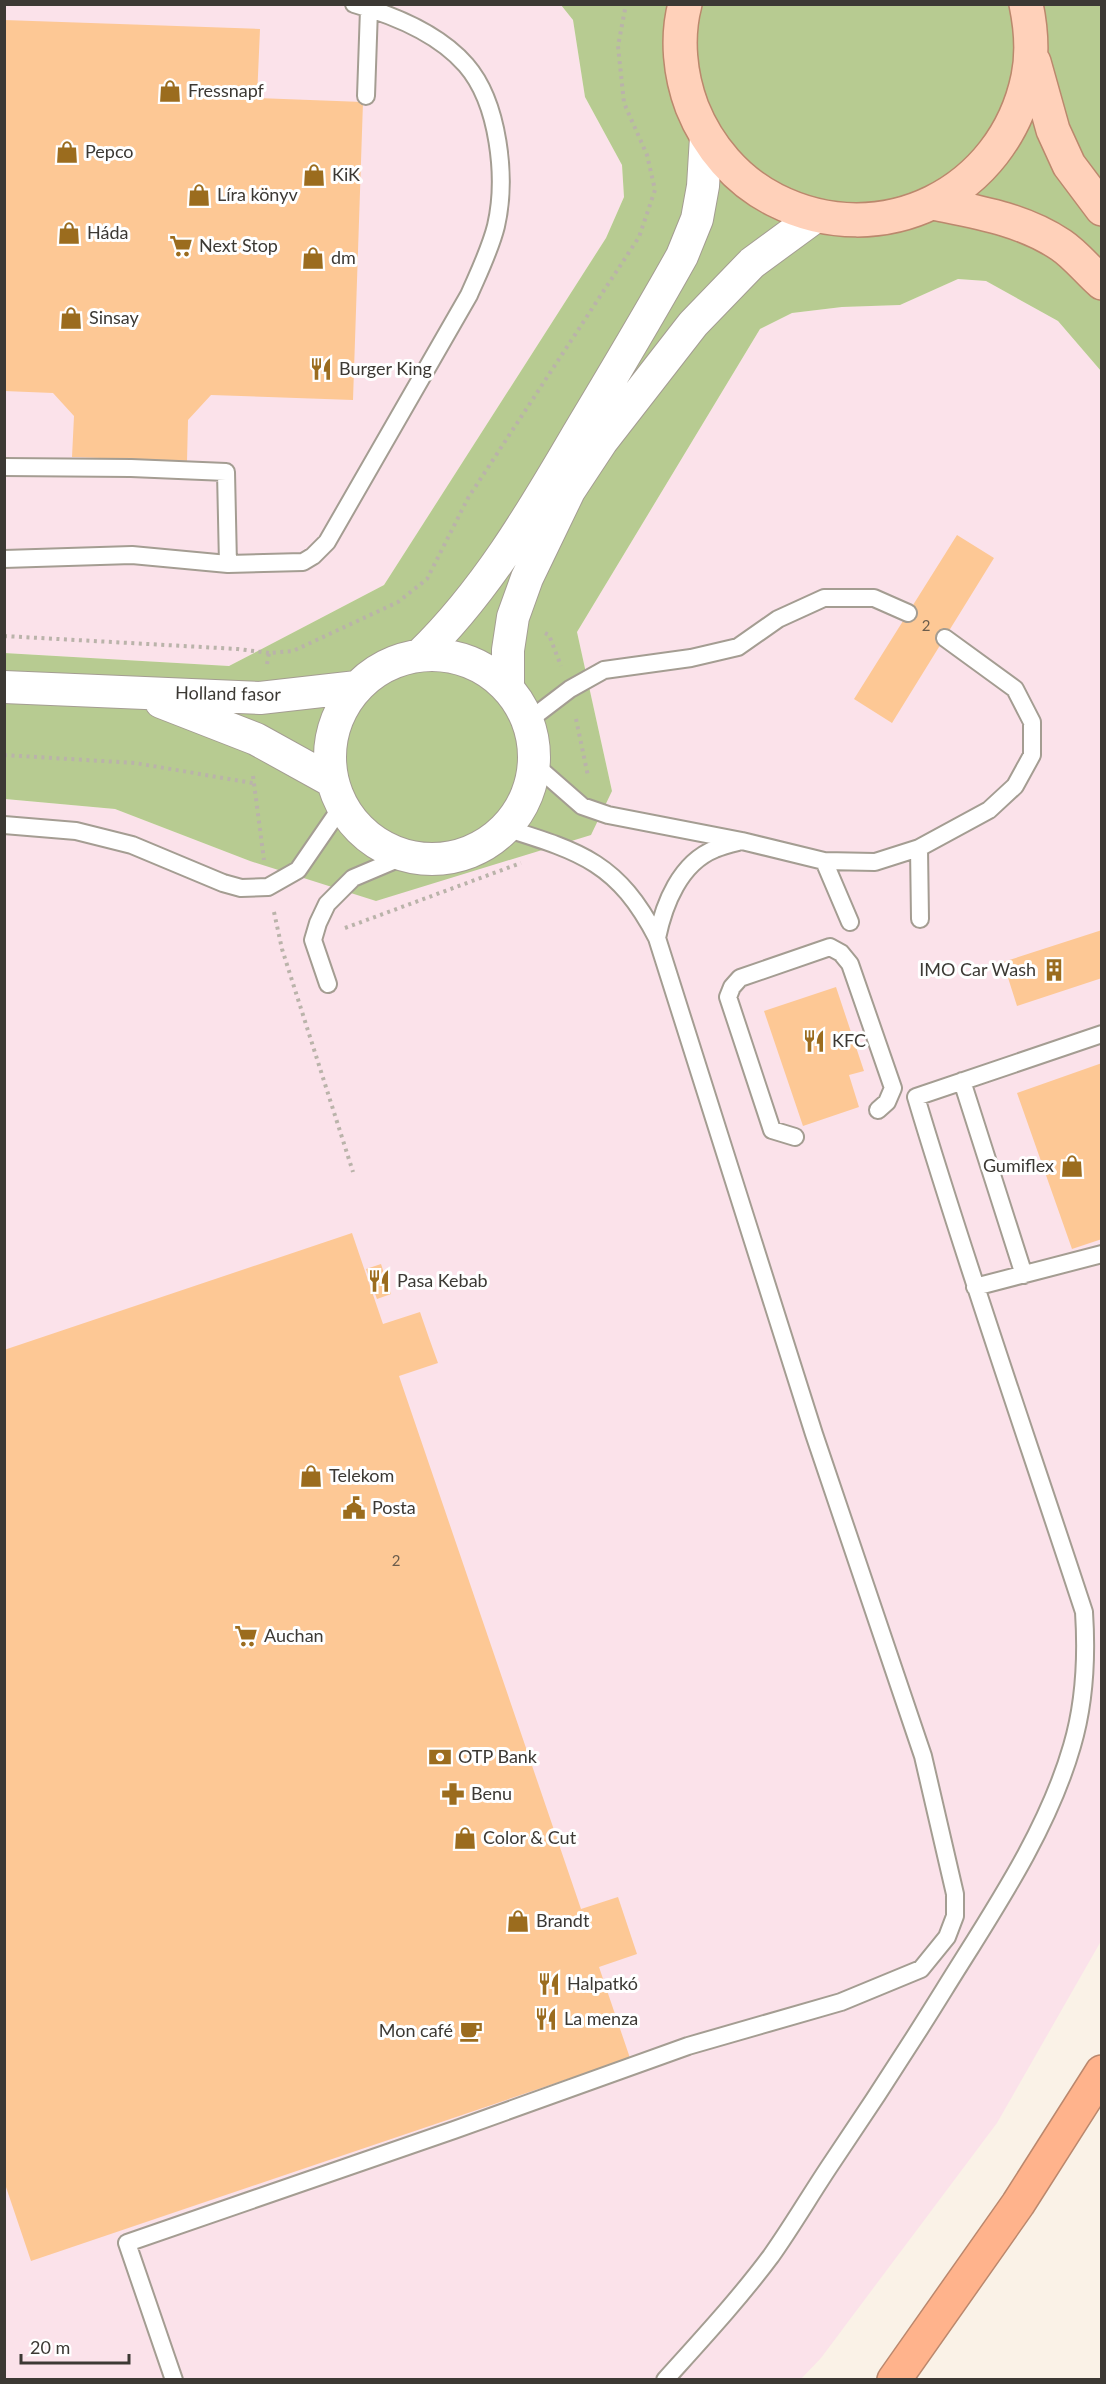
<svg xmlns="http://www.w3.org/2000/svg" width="1106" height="2384" font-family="Lato,sans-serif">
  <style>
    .commercial { fill: #fbe2ea }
    .green { fill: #b7cb91 }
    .building { fill: #fdc895 }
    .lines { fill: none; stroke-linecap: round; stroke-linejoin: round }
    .lane-casing { stroke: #a49d92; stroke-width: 20 }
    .street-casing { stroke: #a49d92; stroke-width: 34 }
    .primary-casing { stroke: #bb886d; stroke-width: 36 }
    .highway-casing { stroke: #bb886d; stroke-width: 36 }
    .path { stroke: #bab3aa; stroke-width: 4; stroke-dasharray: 3 4.5; stroke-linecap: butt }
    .lane { stroke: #fff; stroke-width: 16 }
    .street { stroke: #fff; stroke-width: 32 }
    .primary { stroke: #ffd1ba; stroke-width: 33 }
    .highway { stroke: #ffb38c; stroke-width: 33 }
    .labels { text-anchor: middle; stroke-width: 6; stroke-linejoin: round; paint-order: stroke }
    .number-label { font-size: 15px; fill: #6c5d4c }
    .poi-label { font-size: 18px; fill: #3c3934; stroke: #fff; text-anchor: start }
    .street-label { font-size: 18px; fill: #3c3934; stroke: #fff }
  </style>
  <rect width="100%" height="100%" fill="#faf2e7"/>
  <path class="commercial" d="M561,4L573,20L585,97L622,165L624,197L606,238L384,585L229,666L5,653L4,5Z
    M958,279L986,281L1058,321L1101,371V1941L997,2123L821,2358L801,2379H5L4,799L115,809L250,861L612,791L577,632L760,329L792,313L842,307L900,305Z"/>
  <path class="green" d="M561,5H1101V371L1058,321L986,281L958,279L900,305L842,307L792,313L760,329L577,632L612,791L591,835L376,901L250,861L115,809L5,799L4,653L229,666L384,585L606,238L624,197L622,165L585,97L573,20Z"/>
  <path class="building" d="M4,20L260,29L257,98L363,102L353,400L211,395L188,420L187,461L72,457L74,416L53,393L4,391Z
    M957,535L994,558L892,723L854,699Z
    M1102,930V978L1017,1006L1003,962Z
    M836,987L864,1071L849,1075L859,1107L803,1126L764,1011Z
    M1102,1063V1239L1072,1249L1017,1093Z
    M352,1233L383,1324L420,1312L429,1338L438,1363L399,1376L581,1909L618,1897L637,1954L599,1967L630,2058L31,2261L6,2187L4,2188V1350Z
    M381,1264L391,1294L377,1299L366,1269Z"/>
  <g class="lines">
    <g class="lane-casing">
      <path id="lane" d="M366,96L369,9
        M4,467L131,468L226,472L228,564L132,555L4,559
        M228,564L303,562L313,556L327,542L469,295C479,272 490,250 496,226C507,178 499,103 466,65C438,33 393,15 354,4
        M528,721L570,689L604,670L691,658L738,647L778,619L824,598H874L908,613
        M534,764L582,806L608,815L742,841L824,861L875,862L919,848L989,810L1015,786L1032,755V722L1015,689L945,638
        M4,825L76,831L132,845L223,883L241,888L268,887L298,870L342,806
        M919,848L920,919
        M824,861L850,922
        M657,938C664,904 680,863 715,849C722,846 730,844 738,842
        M328,984L313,940L318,923L327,904L353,878L405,856
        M962,1081L1024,1275
        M795,1137L772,1130L728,997L732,987L740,978L830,947L841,953L850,964L893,1088L887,1102L878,1110
        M975,1287L1102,1254
        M174,2380L127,2243L454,2130L688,2046L841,2002L921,1969L947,1937L955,1916V1894L923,1756L814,1434L657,938C618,863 582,852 505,828
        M665,2380C701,2340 739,2299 771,2256C793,2225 812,2192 833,2161C871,2105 908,2048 944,1990C991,1914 1047,1833 1072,1746C1085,1702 1087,1658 1084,1612C1028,1441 968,1271 916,1097L1102,1034"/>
    </g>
    <g class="street-casing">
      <path id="street" d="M330 757a102 102 0 1 1 204 0a102 102 0 1 1-204 0Z
        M420,655C485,592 531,514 576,437C612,377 648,317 682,256L697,219L703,186L706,137
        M4,687L260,698L357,687
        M508,688V650L513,617L527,578L569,491L602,441L693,324L752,263L816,216
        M161,702L256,739L332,781"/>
    </g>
    <g class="primary-casing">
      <path id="primary" d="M685,4C676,38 680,75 692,107C708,147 737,181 775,200C882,254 1004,193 1028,77C1033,53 1031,28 1026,4
        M1034,62L1053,130L1069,165L1102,209
        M933,203C977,212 1022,219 1061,245C1076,255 1088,271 1102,283"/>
    </g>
    <g class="highway-casing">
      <path id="highway" d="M894,2380L1018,2204L1102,2072"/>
    </g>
    <path class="path" d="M545,633L549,635L561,666
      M4,636L238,649L269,653
      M267,664L269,653L293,651L398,602L427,579L468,498L639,237L655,190L647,155L624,103L618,46L626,4
      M576,719L588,776
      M4,755L135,763L253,783
      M253,776L264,860
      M274,912L282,949L353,1172
      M345,928L521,863"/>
    <use href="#lane" class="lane"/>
    <use href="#street" class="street"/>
    <use href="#primary" class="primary"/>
    <use href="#highway" class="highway"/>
  </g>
  <defs>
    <g id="shop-bare" transform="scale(1.8)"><path d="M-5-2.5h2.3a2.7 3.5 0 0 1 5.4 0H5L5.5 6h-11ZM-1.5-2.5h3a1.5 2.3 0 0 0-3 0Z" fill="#9b6c1e" stroke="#fff" stroke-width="2.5" paint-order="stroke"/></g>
    <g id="supermarket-bare" transform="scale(1.8)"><path d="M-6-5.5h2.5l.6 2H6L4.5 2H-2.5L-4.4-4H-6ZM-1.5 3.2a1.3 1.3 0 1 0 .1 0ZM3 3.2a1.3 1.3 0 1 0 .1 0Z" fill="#9b6c1e" stroke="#fff" stroke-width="2.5" paint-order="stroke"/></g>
    <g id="restaurant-bare" transform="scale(1.8)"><path d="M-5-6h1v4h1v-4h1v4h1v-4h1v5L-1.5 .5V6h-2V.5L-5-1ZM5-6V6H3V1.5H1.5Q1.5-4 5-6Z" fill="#9b6c1e" stroke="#fff" stroke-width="2.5" paint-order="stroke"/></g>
    <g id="building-bare" transform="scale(1.8)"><path d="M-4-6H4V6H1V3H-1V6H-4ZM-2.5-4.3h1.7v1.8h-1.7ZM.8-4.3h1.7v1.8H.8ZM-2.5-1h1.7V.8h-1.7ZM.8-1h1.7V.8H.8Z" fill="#9b6c1e" stroke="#fff" stroke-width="2.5" paint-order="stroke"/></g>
    <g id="civic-bare" transform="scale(1.8)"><path d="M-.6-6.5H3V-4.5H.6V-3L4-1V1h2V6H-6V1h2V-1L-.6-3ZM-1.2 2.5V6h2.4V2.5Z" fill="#9b6c1e" stroke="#fff" stroke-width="2.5" paint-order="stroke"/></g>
    <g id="bank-bare" transform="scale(1.8)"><path d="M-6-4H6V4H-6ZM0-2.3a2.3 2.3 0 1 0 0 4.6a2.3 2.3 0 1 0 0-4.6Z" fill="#9b6c1e" stroke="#fff" stroke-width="2.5" paint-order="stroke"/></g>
    <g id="pharmacy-bare" transform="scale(1.8)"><path d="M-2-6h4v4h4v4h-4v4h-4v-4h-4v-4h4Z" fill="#9b6c1e" stroke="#fff" stroke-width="2.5" paint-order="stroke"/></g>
    <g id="cafe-bare" transform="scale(1.8)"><path d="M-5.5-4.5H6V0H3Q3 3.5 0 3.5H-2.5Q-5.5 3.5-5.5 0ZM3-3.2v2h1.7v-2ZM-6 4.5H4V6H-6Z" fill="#9b6c1e" stroke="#fff" stroke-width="2.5" paint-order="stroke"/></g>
  </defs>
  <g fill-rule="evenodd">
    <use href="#shop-bare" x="170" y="91"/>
    <use href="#shop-bare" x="67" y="152"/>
    <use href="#shop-bare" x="314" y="175"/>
    <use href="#shop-bare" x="199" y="195"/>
    <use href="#shop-bare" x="69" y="233"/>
    <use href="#supermarket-bare" x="181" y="246"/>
    <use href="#shop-bare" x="313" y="258"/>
    <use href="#shop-bare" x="71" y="318"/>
    <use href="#restaurant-bare" x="321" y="369"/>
    <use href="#building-bare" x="1054" y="970"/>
    <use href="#restaurant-bare" x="814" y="1041"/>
    <use href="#shop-bare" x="1072" y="1166"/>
    <use href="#restaurant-bare" x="379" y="1281"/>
    <use href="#shop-bare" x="311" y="1476"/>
    <use href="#civic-bare" x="354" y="1508"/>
    <use href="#supermarket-bare" x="246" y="1636"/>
    <use href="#bank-bare" x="440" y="1757"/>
    <use href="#pharmacy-bare" x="453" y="1794"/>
    <use href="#shop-bare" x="465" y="1838"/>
    <use href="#shop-bare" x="518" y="1921"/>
    <use href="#restaurant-bare" x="549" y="1984"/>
    <use href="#restaurant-bare" x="546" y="2019"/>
    <use href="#cafe-bare" x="471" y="2031"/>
  </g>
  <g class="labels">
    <g class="number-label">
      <text x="926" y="631">2</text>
      <text x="396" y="1566">2</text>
    </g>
    <g class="poi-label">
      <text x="188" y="97">Fressnapf</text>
      <text x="85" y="158">Pepco</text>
      <text x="332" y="181">KiK</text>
      <text x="217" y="201">Líra könyv</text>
      <text x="87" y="239">Háda</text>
      <text x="199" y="252">Next Stop</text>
      <text x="331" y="264">dm</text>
      <text x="89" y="324">Sinsay</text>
      <text x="339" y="375">Burger King</text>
      <text x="1036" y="976" text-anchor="end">IMO Car Wash</text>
      <text x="832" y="1047">KFC</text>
      <text x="1054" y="1172" text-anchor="end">Gumiflex</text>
      <text x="397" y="1287">Pasa Kebab</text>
      <text x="329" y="1482">Telekom</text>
      <text x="372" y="1514">Posta</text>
      <text x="264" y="1642">Auchan</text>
      <text x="458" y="1763">OTP Bank</text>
      <text x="471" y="1800">Benu</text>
      <text x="483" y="1844">Color &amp; Cut</text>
      <text x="536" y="1927">Brandt</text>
      <text x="567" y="1990">Halpatkó</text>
      <text x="564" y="2025">La menza</text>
      <text x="453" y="2037" text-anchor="end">Mon café</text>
    </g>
    <g class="street-label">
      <text transform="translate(228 694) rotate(1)" y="6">Holland fasor</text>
    </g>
  </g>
  <rect width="1106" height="2384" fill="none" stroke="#3c3934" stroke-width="12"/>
  <path d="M21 2354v9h108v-9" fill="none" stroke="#3c3934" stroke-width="3"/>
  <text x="30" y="2354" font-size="18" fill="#3c3934" stroke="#ffffff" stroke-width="4.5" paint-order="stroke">20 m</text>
</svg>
